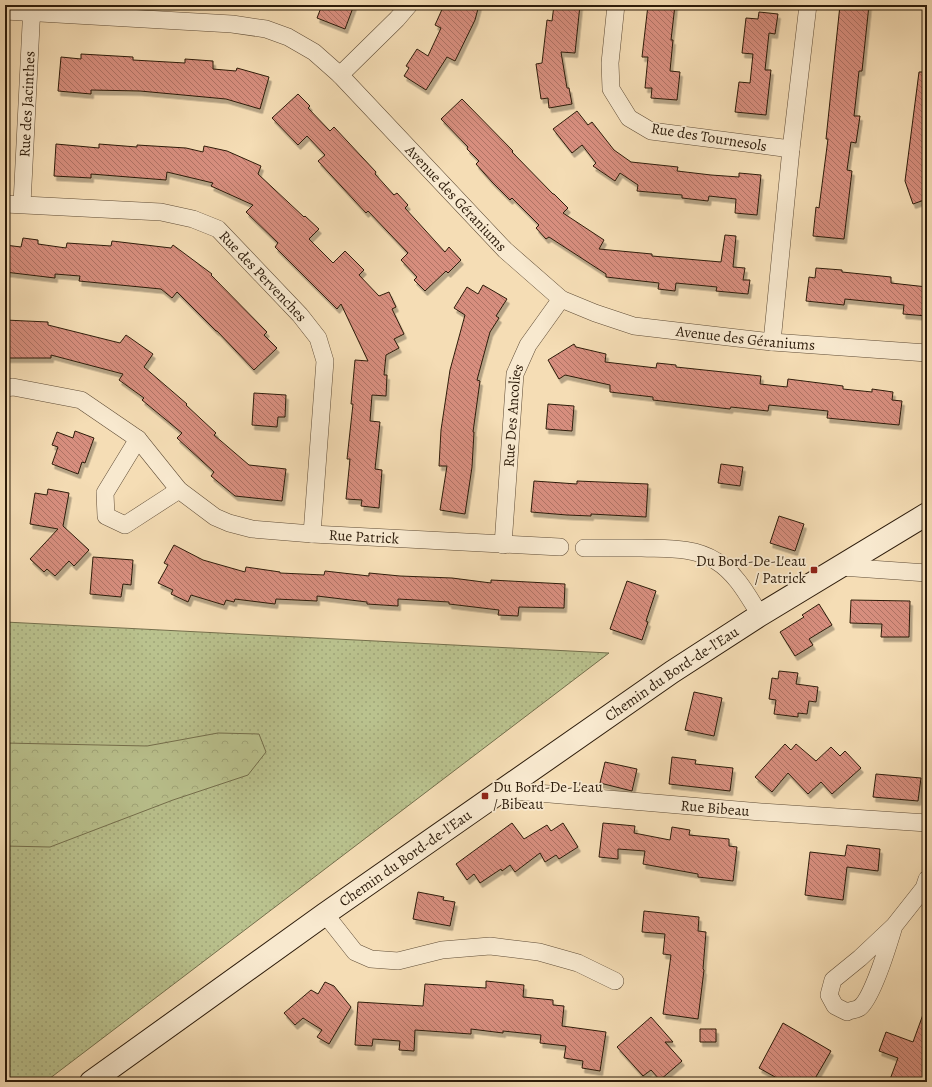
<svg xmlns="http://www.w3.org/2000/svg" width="932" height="1087" font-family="Alegreya,serif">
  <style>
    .grass { fill: url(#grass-dots); stroke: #746f4c }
    .forest { fill: url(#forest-crowns); stroke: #746f4c }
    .building { fill: url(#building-back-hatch); stroke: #2d1c0b; filter: url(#shadow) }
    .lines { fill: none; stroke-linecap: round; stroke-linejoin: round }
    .street-casing { stroke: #5f4c36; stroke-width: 18 }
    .secondary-casing { stroke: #2d1c0b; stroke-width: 24 }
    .street { stroke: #f8e9cf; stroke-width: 17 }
    .secondary { stroke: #f8e9cf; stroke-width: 22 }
    .poi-dot { fill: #8f2418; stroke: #f8e9cf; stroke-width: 1.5 }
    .labels { text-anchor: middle; stroke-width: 3.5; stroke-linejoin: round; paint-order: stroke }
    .street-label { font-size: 15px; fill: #2d1c0b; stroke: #f8e9cf }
    .poi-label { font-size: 15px; fill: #2d1c0b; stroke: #f8e9cf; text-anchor: end }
  </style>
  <defs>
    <pattern id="grass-dots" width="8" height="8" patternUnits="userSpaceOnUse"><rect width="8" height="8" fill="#bac28e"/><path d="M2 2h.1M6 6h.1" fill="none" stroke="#a0a679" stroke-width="1.8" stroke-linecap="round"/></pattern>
    <pattern id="forest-crowns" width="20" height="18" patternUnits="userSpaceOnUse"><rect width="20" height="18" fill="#bac28e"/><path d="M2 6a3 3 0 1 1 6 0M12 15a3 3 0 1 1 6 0" fill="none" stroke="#a0a679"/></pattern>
    <pattern id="building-back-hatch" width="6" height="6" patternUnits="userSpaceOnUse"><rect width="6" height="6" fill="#d78e7e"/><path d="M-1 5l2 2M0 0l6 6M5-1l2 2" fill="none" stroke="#af7365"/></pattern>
    <filter id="shadow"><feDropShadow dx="2.5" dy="4.5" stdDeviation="0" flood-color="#0004"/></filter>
  </defs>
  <rect width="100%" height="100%" fill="#f5ddb5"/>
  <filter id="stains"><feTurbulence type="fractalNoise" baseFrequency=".005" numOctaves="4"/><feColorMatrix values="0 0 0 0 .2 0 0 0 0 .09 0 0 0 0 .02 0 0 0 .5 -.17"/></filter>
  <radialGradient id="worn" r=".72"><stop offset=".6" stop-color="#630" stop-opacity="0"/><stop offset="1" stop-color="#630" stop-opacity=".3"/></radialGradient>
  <path class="grass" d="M5,622L609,653L45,1082H5Z"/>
  <path class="forest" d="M218,733L259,734L266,752L248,775L173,800L50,847L5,846V743L147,746Z"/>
  <path class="building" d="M322,5H354L345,29L317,18Z
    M444,5H479L475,20L455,61L447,57L426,90L404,76L409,68L406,66L417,49L428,56L441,28L435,25Z
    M554,5H580L575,53L561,52L567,88H569L572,104L549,108L548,98L541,99L536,64L542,63L547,20L552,21Z
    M648,5H675L671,40H673L670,71L680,72L677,100L651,98L652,88H645L648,57H642Z
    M840,5H869L862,71H859L854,116H860L856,143L851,142L847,170L852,171L844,239L813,236L816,207L819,208L828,139H826Z
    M759,12L778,14L775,34L769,33L765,70H771L766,115L735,112L739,82L750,83L753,54L742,53L746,18L758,19Z
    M81,54L133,57V60L185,63V59L213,61V69L236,71L237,68L269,77L260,109L226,99L140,91L91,90V94L58,91L61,57L81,59Z
    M919,72H927V199L913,204L905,181Z
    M298,94L310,106L308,108L330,131L334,127L376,172L375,174L394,195L397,193L408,205L405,208L445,252L449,247L461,260L448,273L446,271L425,291L414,280L417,277L401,260L408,253L368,211L366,213L318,161L325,155L307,136L298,145L272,118Z
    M462,99L513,151L512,152L553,194H554L568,208L563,213L604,240L599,249L652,254V256L721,262L725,235L736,236L733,267L745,268L743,280H750L748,294L716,291L717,287L676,283L675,291L658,289L659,283L606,277V274L549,237L546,239L536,228L539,225L512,198L510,200L492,182L476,164L479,161L467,149L468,147L441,119Z
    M577,111L588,125L592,122L614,150L631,162L678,167L677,171L711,175L739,177V173L761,175L757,215L735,213L736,199L709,196L708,201L682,198V195L637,191L638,185L620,173L615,181L593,166L596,163L582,145L572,153L553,129Z
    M56,144L99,148V144L137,147V145L186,148L203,152L204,146L227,151L261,166L258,174L304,217L305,216L319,229L309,239L333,263L345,251L364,270L359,275L379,296L389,292L396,307L392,309L404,334L394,339L399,348L386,355L384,375H387L386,396L372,395L370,421L380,422L375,469L382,470L379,508L361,506L362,500L346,499L350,459H347L353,404H351L355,360L368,361L341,304L337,309L275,247L278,243L246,212L253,205L211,186L213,183L167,172L166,180L91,174V178L54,176Z
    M23,238L38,240V244L66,248L67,243L111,246L112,241L171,248L173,245L212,274L211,275L267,332L264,335L277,348L254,370L217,331H216L177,292L172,298L161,289L79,281L80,276L55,274V278L5,272V245L21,247Z
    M816,268L842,270V272L891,277V283L927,287V316L903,314L904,305L845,299L844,305L806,301L809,277L815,278Z
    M483,285L507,299L496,316L499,318L490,332L477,380L480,381L473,432H474L472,467L465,514L440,510L447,466H439L441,430L450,370L465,315L454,308L467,287L478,294Z
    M5,320L48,322V325L120,343L126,335L153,354L144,367L187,404L186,405L216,433L214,435L249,465L286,469L282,501L235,496L211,476L214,472L177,438L182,433L142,400L144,398L119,380L123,374L51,355V358H5Z
    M574,344L576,347L606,354L605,362L656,368L657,363L676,365V367L761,376L760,384L787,387L788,379L843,386V389L872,392V389L893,392L892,400L902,401L899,425L827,418L828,411L769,405L768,411L731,407L730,409L653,400V397L610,392V385L565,375L559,379L548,360Z
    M254,393L286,395L285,417H278L277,427L252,425Z
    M548,404L574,406L572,431L546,429Z
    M75,431L94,438L85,463L82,462L78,474L52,464L58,447L52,445L57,432L73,438Z
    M721,464L743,467L740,486L718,483Z
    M534,481L577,484V481L648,484L646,517L591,514V516L567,515L531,512Z
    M48,489L69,493L63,526L89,550L74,566L69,561L55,576L47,569L44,572L30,559L58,529L30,524L35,493L47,495Z
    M779,516L804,524L795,551L770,543Z
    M174,545L203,560L245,572L246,567L280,572V573L324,575L325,571L369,576V573L400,576L452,578L491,583V580L565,584L564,608L519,607L518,616L498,615L499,610L449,604V602L398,599V606L367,604V602L317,596V601L276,599L275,604L235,599L234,602L226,600L224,605L191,595L188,602L171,594L173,590L158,583L168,565L164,563Z
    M93,557L133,560L131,585L123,584L121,597L90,594Z
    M627,581L656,591L646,621L648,622L642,640L610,629Z
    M851,600L910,601L909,637H881L882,624L850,623Z
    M819,604L832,625L809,639L813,645L795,656L780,632L804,617L802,615Z
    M779,671L798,673L796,684L818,687L816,702L809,701L807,714L798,713V717L774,714L776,700L769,699L772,678L778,679Z
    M694,692L722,698L714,736L685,730Z
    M785,744L791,750L796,744L816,761L831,747L840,756L845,751L861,768L832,794L821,782L808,794L788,773L772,792L755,777Z
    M672,757L696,760L695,764L733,768L730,791L669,784Z
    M605,762L637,769L632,791L600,783Z
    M876,774L921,778L918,801L873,797Z
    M512,823L524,839L547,825L551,831L563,823L578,847L559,859L556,855L545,862L540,853L515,872L510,865L502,871L501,869L480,883L474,874L467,880L456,864Z
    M603,823L635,826L634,833L670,840L672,827L690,830L689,835L729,839V846L737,847L733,881L698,877V874L643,864L645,851L618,849V859L599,857Z
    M847,845L880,849L878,871L847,867L843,900L805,895L810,852L845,856Z
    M418,892L444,897L443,900L455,902L450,926L413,919Z
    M644,911L699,917L698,931L706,932L703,969L704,970L698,1019L663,1014L671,955L663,954L665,934L642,932Z
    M486,981L524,985L523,997L553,1000V1005L564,1006L562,1026L606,1032L600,1071L582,1068L583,1061L564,1058L566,1046L540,1043L541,1035L503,1031V1033L471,1029V1034L415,1030L414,1051L399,1050L400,1041L373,1039L372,1046L355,1045L358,1002L423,1006L425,984L486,988Z
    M325,982L334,986L351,1007L329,1044L317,1037L322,1030L303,1018L295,1025L284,1013L311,990L318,994Z
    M925,1009H927V1082H889L898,1058L879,1051L886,1032L913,1042Z
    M651,1017L673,1042H665L682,1061L660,1080L651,1070L643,1076L617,1047Z
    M783,1023L831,1051L813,1082H784L759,1068Z
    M700,1029H716V1042H700Z"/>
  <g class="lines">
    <g class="street-casing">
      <g id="street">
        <path d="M616,5L610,63L611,89L629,118L651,131L791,149"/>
        <path id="s1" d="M5,11L232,24L266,29L288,37L314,52L340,75L505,250L561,299L595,313L634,326L772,342L927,353"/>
        <path d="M340,75L397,19L409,5"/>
        <path id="s2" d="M5,204L161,212L193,219L218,229L300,315L318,338L325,361L312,534"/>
        <path id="s3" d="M22,204L32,5"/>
        <path d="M772,342L791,149L808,5"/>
        <path id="s4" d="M5,388L13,387L81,400L138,439L179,490L215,517L229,523L252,529L312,534L560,547"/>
        <path d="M138,439L105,493L106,516L125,525L179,490"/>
        <path id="s5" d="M503,545L515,374L528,345L561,299"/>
        <path d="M584,548C604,548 623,548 642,548C668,549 694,547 716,561C736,573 748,596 760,615"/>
        <path d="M841,567L927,573"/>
        <path id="s6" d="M503,790L761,812L927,823"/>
        <path d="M325,914L355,952L371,959L398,961L442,950L490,946L539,952L578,963L615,981"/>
        <path d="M894,926C889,943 872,1000 859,1008C856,1010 850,1010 847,1012L835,1006L829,995L833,980L860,958L894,926L924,888L927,879"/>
      </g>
    </g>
    <g class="secondary-casing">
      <g id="secondary">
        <path id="s7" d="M91,1082L325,914L672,672L760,615L927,514"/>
      </g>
    </g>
    <use href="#street" class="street"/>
    <use href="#secondary" class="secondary"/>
  </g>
  <g class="poi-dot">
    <rect x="810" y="566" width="8" height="8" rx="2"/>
    <rect x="481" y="792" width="8" height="8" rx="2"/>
  </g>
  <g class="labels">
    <g class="street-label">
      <text dy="5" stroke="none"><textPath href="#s3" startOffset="100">Rue des Jacinthes</textPath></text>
      <text transform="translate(709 137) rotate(9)" y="5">Rue des Tournesols</text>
      <text dy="5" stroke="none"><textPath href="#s1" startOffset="519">Avenue des Géraniums</textPath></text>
      <text dy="5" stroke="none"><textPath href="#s2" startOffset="281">Rue des Pervenches</textPath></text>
      <text dy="5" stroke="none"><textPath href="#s1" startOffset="855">Avenue des Géraniums</textPath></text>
      <text dy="5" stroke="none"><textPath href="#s5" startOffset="130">Rue Des Ancolies</textPath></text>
      <text dy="5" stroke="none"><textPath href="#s4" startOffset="408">Rue Patrick</textPath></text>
      <text dy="5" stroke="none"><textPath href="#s7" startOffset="710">Chemin du Bord-de-l'Eau</textPath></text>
      <text dy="5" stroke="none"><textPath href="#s6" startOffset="213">Rue Bibeau</textPath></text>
      <text dy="5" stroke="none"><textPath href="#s7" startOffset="386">Chemin du Bord-de-l'Eau</textPath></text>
    </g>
    <g class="poi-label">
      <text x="806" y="566">Du Bord-De-L'eau<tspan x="806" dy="17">/ Patrick</tspan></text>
      <text x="493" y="792" text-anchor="start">Du Bord-De-L'eau<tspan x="493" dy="17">/ Bibeau</tspan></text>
    </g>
  </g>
  <rect width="932" height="1087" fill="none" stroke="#f5ddb5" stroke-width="20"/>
  <rect x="6" y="6" width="920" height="1075" fill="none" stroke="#2d1c0b" stroke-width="2"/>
  <rect x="10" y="10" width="912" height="1067" fill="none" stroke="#2d1c0b"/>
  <rect width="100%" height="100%" filter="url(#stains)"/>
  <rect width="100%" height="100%" fill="url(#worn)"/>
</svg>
